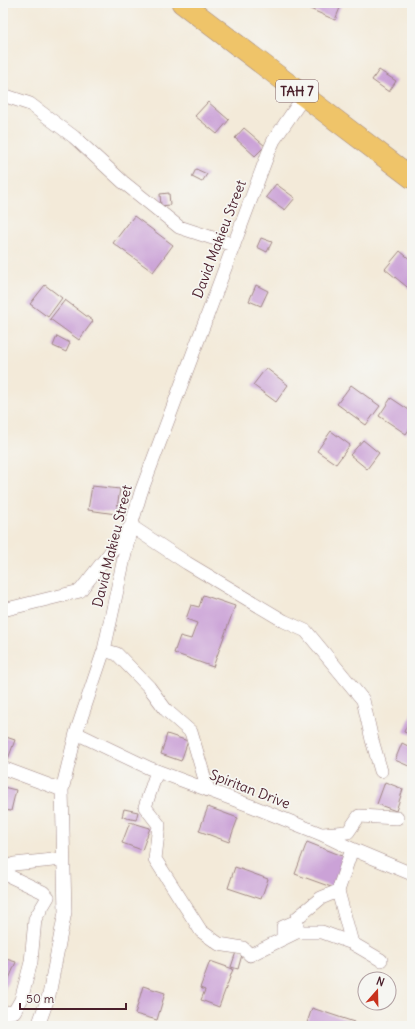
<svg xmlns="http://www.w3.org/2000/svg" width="415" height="1029" font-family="Delius,sans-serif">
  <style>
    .building { fill: #cba2d7 }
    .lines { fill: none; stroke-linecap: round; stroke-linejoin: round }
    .minor-casing { stroke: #9e8482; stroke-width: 14 }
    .trunk-casing { stroke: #9e8482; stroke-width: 22 }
    .minor { stroke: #fff; stroke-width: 13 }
    .trunk { stroke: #efc469; stroke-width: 21 }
    .labels { text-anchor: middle; stroke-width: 3.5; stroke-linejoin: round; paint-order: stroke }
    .shield { fill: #f6f6f2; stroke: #7e6067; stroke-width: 1 }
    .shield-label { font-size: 13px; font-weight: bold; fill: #4a1f2b }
    .street-label { font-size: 14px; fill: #4a1f2b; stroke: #f6f6f2 }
  </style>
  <rect width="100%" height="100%" fill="#f6f6f2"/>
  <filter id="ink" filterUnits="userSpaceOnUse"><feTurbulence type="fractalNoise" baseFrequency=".025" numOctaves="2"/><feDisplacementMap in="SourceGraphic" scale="8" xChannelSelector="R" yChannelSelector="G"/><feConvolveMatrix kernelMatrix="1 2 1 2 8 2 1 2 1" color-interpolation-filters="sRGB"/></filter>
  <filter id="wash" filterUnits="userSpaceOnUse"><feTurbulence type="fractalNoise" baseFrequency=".012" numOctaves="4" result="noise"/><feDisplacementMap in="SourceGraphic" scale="16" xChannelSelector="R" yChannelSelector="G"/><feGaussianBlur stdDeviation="0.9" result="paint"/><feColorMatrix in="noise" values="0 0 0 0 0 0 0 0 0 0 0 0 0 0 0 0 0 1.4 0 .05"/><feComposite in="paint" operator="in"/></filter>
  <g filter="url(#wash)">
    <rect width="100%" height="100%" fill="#f3ead9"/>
    <g id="blocks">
      <path class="building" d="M302,3H342L335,20L301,5Z
        M379,70L396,81L389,92L372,80Z
        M412,98V106L408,103Z
        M208,102L229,120L217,134L195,116Z
        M244,128L265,146L255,156L235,138Z
        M196,169L207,174L202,182L192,177Z
        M276,184L295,198L285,210L266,197Z
        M169,193L170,205L161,206L160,194Z
        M134,216L173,245L153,272L113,243Z
        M261,238L272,242L267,252L257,247Z
        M400,251L412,261V291L385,269Z
        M45,285L62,298L48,317L30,304Z
        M256,285L268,291L261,306L249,301Z
        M65,300L93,321L79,340L50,319Z
        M57,336L70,343L66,352L53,346Z
        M266,368L288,385L276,402L253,385Z
        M351,385L380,406L366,425L337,404Z
        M391,398L412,412V425L406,434L379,416Z
        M331,431L350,445L336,464L317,451Z
        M363,440L379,453L367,469L350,455Z
        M92,486L120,489L116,514L88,510Z
        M203,595L235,606L213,667L174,653L180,636L191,639L197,623L186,619L191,605L199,607Z
        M412,712V735L404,732Z
        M167,734L188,741L181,761L161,754Z
        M3,736L15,740L8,759L3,757Z
        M402,743L412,748L411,767L395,760Z
        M385,782L403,789L396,811L377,804Z
        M3,787L16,790L11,811L3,810Z
        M208,807L238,818L229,842L199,831Z
        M124,809L138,812L136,820L122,817Z
        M130,822L150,828L142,850L122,843Z
        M307,842L345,857L334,888L295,874Z
        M235,867L268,879L261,899L228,888Z
        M237,949L243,951L238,969L231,967Z
        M3,958L16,962L4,991L3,990Z
        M210,961L233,969L219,1007L201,1000L205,990L200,988Z
        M143,986L165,993L157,1020L135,1014Z
        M312,1008L354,1022L353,1026H306Z"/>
    </g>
  </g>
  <g filter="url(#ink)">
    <use href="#blocks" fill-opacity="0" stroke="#9e8482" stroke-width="1"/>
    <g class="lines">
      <g class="minor-casing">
        <path id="minor" d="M3,95L30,104L74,137L123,182L179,227L234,245
          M3,610L80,591L131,526L187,563L284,621L306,631L363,700L372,740L381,771
          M104,650L117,654L149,687L166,710L191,732L208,790
          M76,733L149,768L254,807L321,834L352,849L412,874
          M3,768L62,790
          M157,771L145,807L159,825L155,859L201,931L219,944L243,948L250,955L297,932H322L352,943
          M323,834L348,832L359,816L397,818
          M352,849L338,891L352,943L381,960
          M3,868L14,864L63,859
          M3,873L43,892L48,897L35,919L31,962L21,1000L14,1012L3,1013
          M297,932V918L321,898L338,891
          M283,939V927L297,921
          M38,1026L49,995L65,912L62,790L76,733L104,650L131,526L141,492L269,151L274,140L304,96"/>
      </g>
      <g class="trunk-casing">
        <path id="trunk" d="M182,3L412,178"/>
      </g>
      <use href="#minor" class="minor"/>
      <use href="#trunk" class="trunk"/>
    </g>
  </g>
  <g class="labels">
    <rect class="shield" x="276" y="80" width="42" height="22" rx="3"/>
    <g class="shield-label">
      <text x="297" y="96">TAH 7</text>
    </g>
    <g class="street-label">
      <text transform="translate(219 239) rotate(-69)" y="5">David Makieu Street</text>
      <text transform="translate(112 546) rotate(-76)" y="5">David Makieu Street</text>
      <text transform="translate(250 789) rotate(21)" y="5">Spiritan Drive</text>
    </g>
  </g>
  <rect width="415" height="1029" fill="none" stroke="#f6f6f2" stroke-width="16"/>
  <g transform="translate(377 991) rotate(20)"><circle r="19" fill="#f6f6f2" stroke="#b1a0a2"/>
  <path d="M0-3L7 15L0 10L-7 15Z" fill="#c8321e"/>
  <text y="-6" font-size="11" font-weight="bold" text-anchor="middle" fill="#4a1f2b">N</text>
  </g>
  <path d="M20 1003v6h106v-6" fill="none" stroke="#4a1f2b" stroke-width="2"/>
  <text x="26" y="1003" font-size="12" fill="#4a1f2b" stroke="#f6f6f2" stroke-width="3" paint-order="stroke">50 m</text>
</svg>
